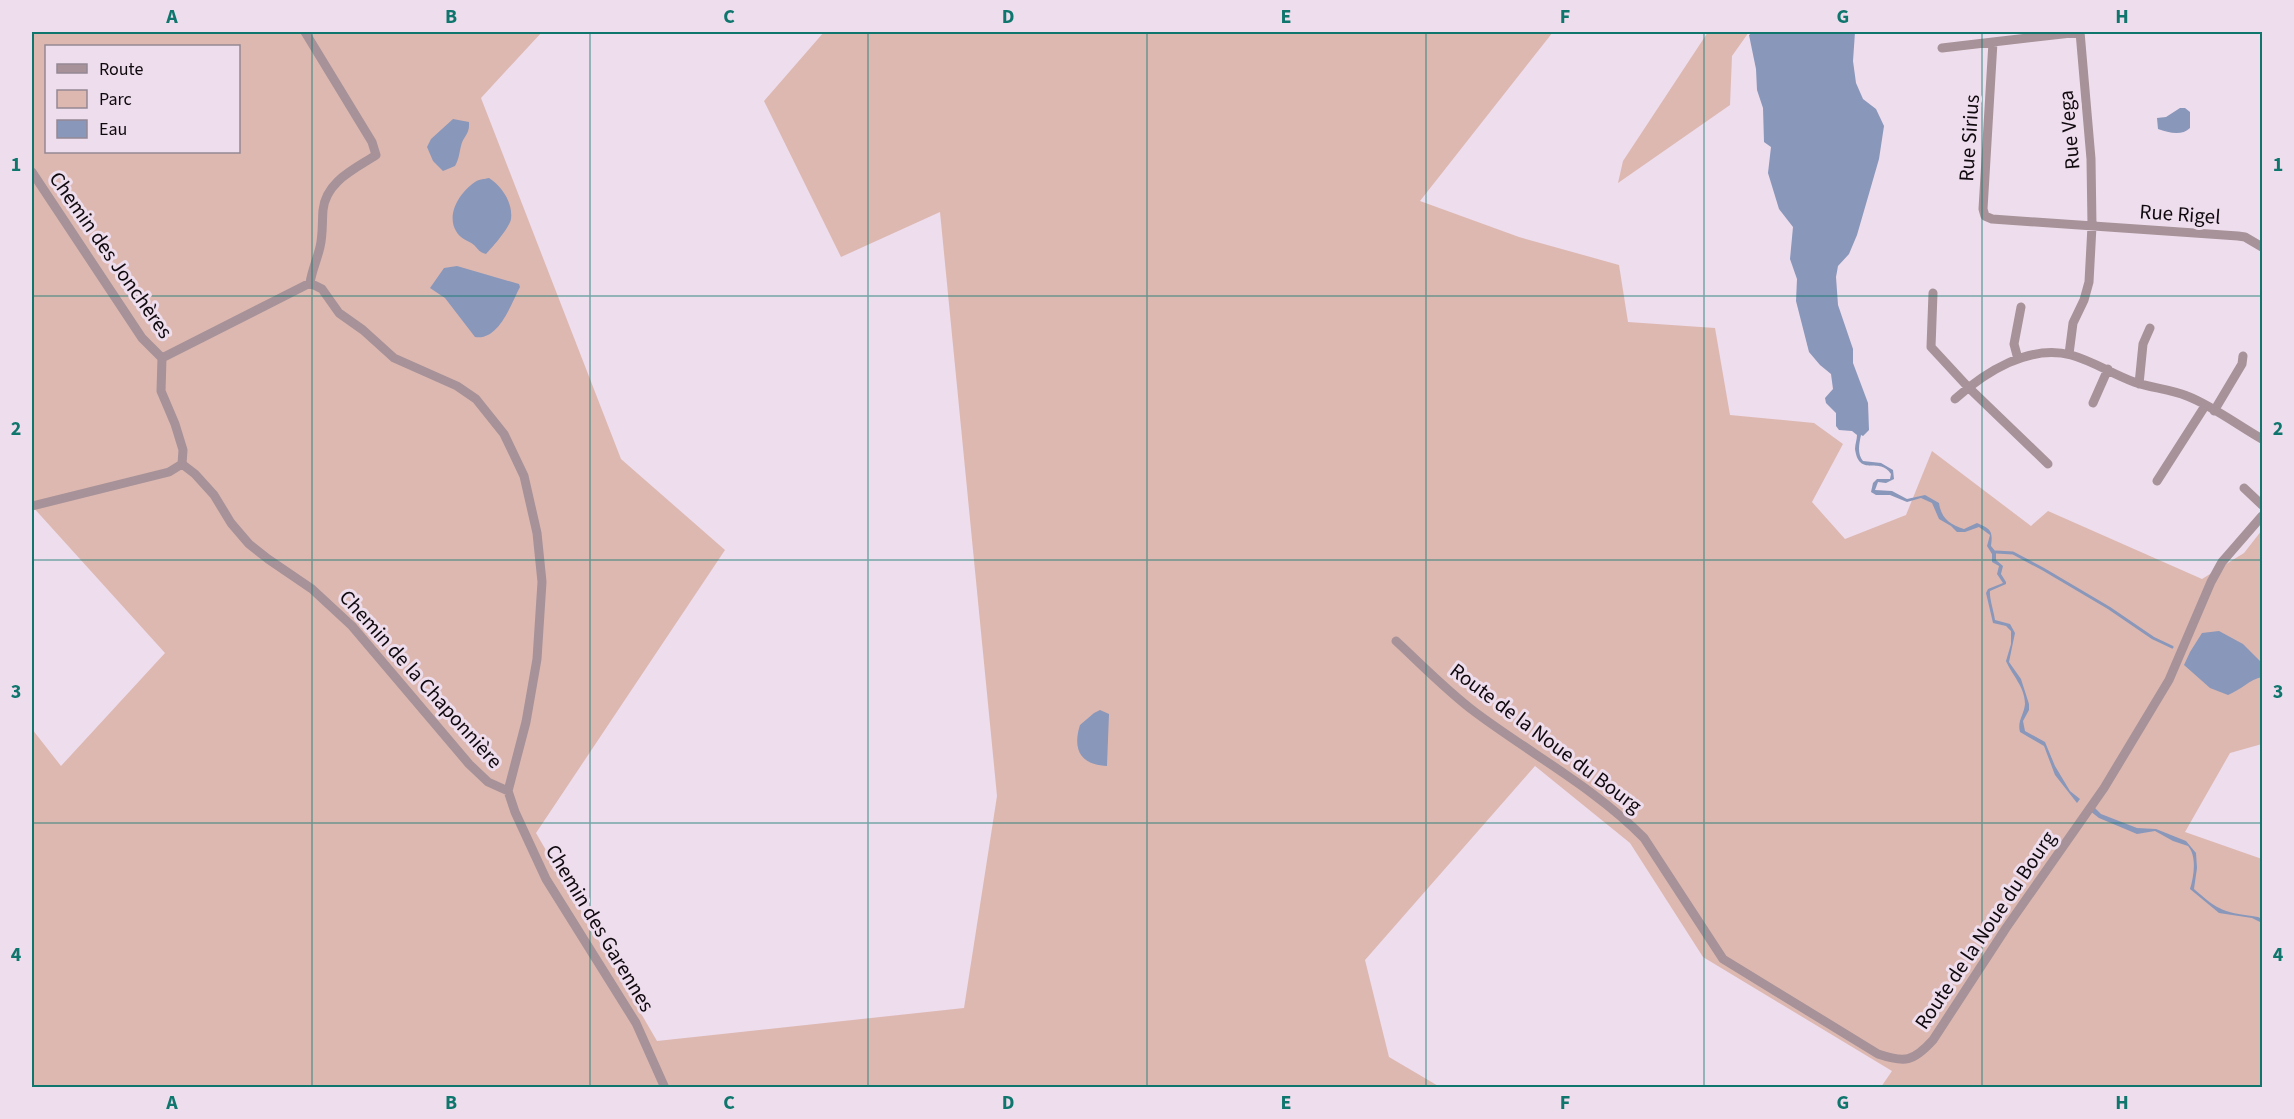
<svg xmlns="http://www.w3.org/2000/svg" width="2294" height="1119" font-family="'Source Sans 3',sans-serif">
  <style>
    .green { fill: #ddb8b1; fill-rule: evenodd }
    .water { fill: #8997ba }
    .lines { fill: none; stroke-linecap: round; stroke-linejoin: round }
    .stream { stroke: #8997ba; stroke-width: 3 }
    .street { stroke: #a69298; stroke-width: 9 }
    .grid { fill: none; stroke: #0f766e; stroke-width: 1.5; stroke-opacity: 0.55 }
    .labels { text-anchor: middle; stroke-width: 6; stroke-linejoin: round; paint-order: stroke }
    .street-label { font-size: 21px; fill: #0f090e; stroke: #eedded }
    .neatline { fill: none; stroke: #0f766e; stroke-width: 2 }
    .grid-label { font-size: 20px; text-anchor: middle; font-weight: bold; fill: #0f766e }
  </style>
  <rect width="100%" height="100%" fill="#eedded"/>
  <path class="green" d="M32,32H542L481,98L621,459L725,550L536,833L657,1041L964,1008L997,796L940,212L841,257L764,101L824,32H1553L1420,201L1519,237L1619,265L1628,322L1715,328L1730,415L1814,423L1843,444L1812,502L1845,539L1906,515L1932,451L2031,526L2048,511L2202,579L2244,553L2262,530V744L2230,753L2185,832L2262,859V1087H1881L1892,1071L1703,957L1630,843L1535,766L1365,960L1389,1057L1440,1087H32V729L61,766L165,653L32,506ZM46,46H238V152H46Z
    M1708,32H1749L1732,56L1730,105L1618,183L1623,161Z"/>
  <path class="water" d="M1753,32H1855L1853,61L1856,83L1863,99L1876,109L1884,126L1879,159L1857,235L1849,254L1838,266L1836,277L1838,305L1853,349V363L1868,403L1869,430L1863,436L1861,435C1859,444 1857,454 1863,461L1881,463L1893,470L1894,479L1886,483L1878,482L1875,490L1892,491L1907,499L1925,495L1939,503C1941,518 1950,525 1964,529L1977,523C1991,529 1993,531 1991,546L1996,552V560L2003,566L2001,574L2006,582V584L1990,591C1989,597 1994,612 1995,620L2010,624L2015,633L2009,662L2021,679L2029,704V710L2023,721L2025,731L2045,742L2055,766L2070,791L2080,799L2077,803L2055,775L2044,746L2020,732C2017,721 2024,715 2025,704C2025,687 2012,675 2006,661L2011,644V631L2006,626L1993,623L1986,593L1988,589L2003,583L1997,574L1999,566L1992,562V554L1987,546L1990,535L1979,527L1965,532H1957L1951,526L1939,519L1932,503L1921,498L1907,502L1890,495H1876L1871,492L1873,483L1877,479H1890L1891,474C1880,456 1859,478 1855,449C1855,444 1857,440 1857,435L1852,431L1839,430L1836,426V413L1826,403L1825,398L1833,389L1831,374L1820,365L1809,352L1796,301L1797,279L1790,259L1793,227L1779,209L1768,173L1771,147L1764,142L1763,108L1757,90L1756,69L1749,35Z
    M2180,108H2185L2190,112V128C2182,136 2169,133 2158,129L2157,118L2166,117Z
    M453,119L469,122C470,135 463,136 461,146C459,154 459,159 455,166L443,171L433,161L427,147L431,139Z
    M489,178C502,186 513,203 511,219C510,227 492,248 486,254C479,252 479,250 474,245C468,240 461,240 456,231C446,214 460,192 475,182C479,179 485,179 489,178Z
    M457,266L519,284L520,287C511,304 499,341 475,337L445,298L430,288L444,268Z
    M2219,631L2243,644L2262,663V677C2250,679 2241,690 2228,695L2210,688L2184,665L2190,652L2202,633Z
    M1100,710L1109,714L1107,766C1081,765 1072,750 1080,725L1094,713Z
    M2095,808L2101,814L2137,828L2156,829L2186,841L2196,853L2197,868L2194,889C2220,912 2224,912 2258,917L2262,919V923L2252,918L2219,913L2190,889C2194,876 2197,856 2188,846L2173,841L2155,831L2137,834L2099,818L2090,811Z"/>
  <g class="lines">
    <path class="stream" d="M1996,552L2013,553L2043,569L2109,608L2153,638L2172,647"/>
    <path class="street" d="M2080,32L1993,42L1983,209L1985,216L1992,219L2238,236L2245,237L2262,247
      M1942,48L1993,42
      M32,172L142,338L162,358
      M310,283L322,289L339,313L363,330L394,358L457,386L476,399L504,434L524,476L537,533L542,582L537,659L526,722L508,791L515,812L546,879L636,1023L665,1088
      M1933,293L1931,347L1968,387L2048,464
      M2069,354L2073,323L2084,300L2089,282L2092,226L2091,159L2080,32
      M2018,359L2014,344L2021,307
      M2139,384L2143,344L2150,328
      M1955,399C1985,372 2029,344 2071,355C2093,361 2112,374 2134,382C2151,388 2170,389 2187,396C2211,405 2239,426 2262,439
      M2093,403L2108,369
      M2214,411L2242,364L2243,356
      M182,464L195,474L214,495L231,523L249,544L268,559L312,589L352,626L469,764L488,782L508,791
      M2157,481L2205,406
      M2244,488L2262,505
      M32,506L169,472L182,464L183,450L175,424L161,391L162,358L310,283C312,270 317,260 320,247C323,235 322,222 323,210C326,181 355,169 376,155L372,142L305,32
      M1396,641C1422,665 1447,691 1475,712C1531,754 1595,788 1644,838L1723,959L1878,1054C1905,1063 1913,1062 1933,1040L2006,928L2104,788L2169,680L2211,582L2222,562L2262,516"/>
  </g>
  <path class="grid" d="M312,32V1088M590,32V1088M868,32V1088M1147,32V1088M1426,32V1088M1704,32V1088M1982,32V1088M32,296H2262M32,560H2262M32,823H2262"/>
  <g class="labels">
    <g class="street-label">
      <text transform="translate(2069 130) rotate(-95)" y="7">Rue Vega</text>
      <text transform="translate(1969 138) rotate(-86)" y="7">Rue Sirius</text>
      <text transform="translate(2180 214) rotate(4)" y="7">Rue Rigel</text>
      <text transform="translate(111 255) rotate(55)" y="7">Chemin des Jonchères</text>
      <text transform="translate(421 679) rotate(48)" y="7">Chemin de la Chaponnière</text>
      <text transform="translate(1546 738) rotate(37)" y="7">Route de la Noue du Bourg</text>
      <text transform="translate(600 928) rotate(59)" y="7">Chemin des Garennes</text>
      <text transform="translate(1985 930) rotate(-56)" y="7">Route de la Noue du Bourg</text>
    </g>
  </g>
  <rect width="2294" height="1119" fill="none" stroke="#eedded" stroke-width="66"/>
  <rect x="45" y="45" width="195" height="108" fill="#eedded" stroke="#958894" stroke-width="1.5"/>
  <rect x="57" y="64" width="30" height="9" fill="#a69298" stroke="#958894" stroke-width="1.5"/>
  <text x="99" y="75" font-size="18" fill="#0f090e">Route</text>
  <rect x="57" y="90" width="30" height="18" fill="#ddb8b1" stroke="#958894" stroke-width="1.5"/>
  <text x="99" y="105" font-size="18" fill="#0f090e">Parc</text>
  <rect x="57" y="120" width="30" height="18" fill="#8997ba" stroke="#958894" stroke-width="1.5"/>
  <text x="99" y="135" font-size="18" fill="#0f090e">Eau</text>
  <rect x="33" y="33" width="2228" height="1053" class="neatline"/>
  <g class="grid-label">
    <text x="172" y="23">A</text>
    <text x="451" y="23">B</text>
    <text x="729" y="23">C</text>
    <text x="1008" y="23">D</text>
    <text x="1286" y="23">E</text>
    <text x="1565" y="23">F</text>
    <text x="1843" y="23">G</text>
    <text x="2122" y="23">H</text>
    <text x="16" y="171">1</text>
    <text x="2278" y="171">1</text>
    <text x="16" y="435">2</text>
    <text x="2278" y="435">2</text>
    <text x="16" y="698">3</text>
    <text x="2278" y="698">3</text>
    <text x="16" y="961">4</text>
    <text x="2278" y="961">4</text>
    <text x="172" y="1109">A</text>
    <text x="451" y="1109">B</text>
    <text x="729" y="1109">C</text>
    <text x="1008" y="1109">D</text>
    <text x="1286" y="1109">E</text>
    <text x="1565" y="1109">F</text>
    <text x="1843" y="1109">G</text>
    <text x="2122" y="1109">H</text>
  </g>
</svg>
